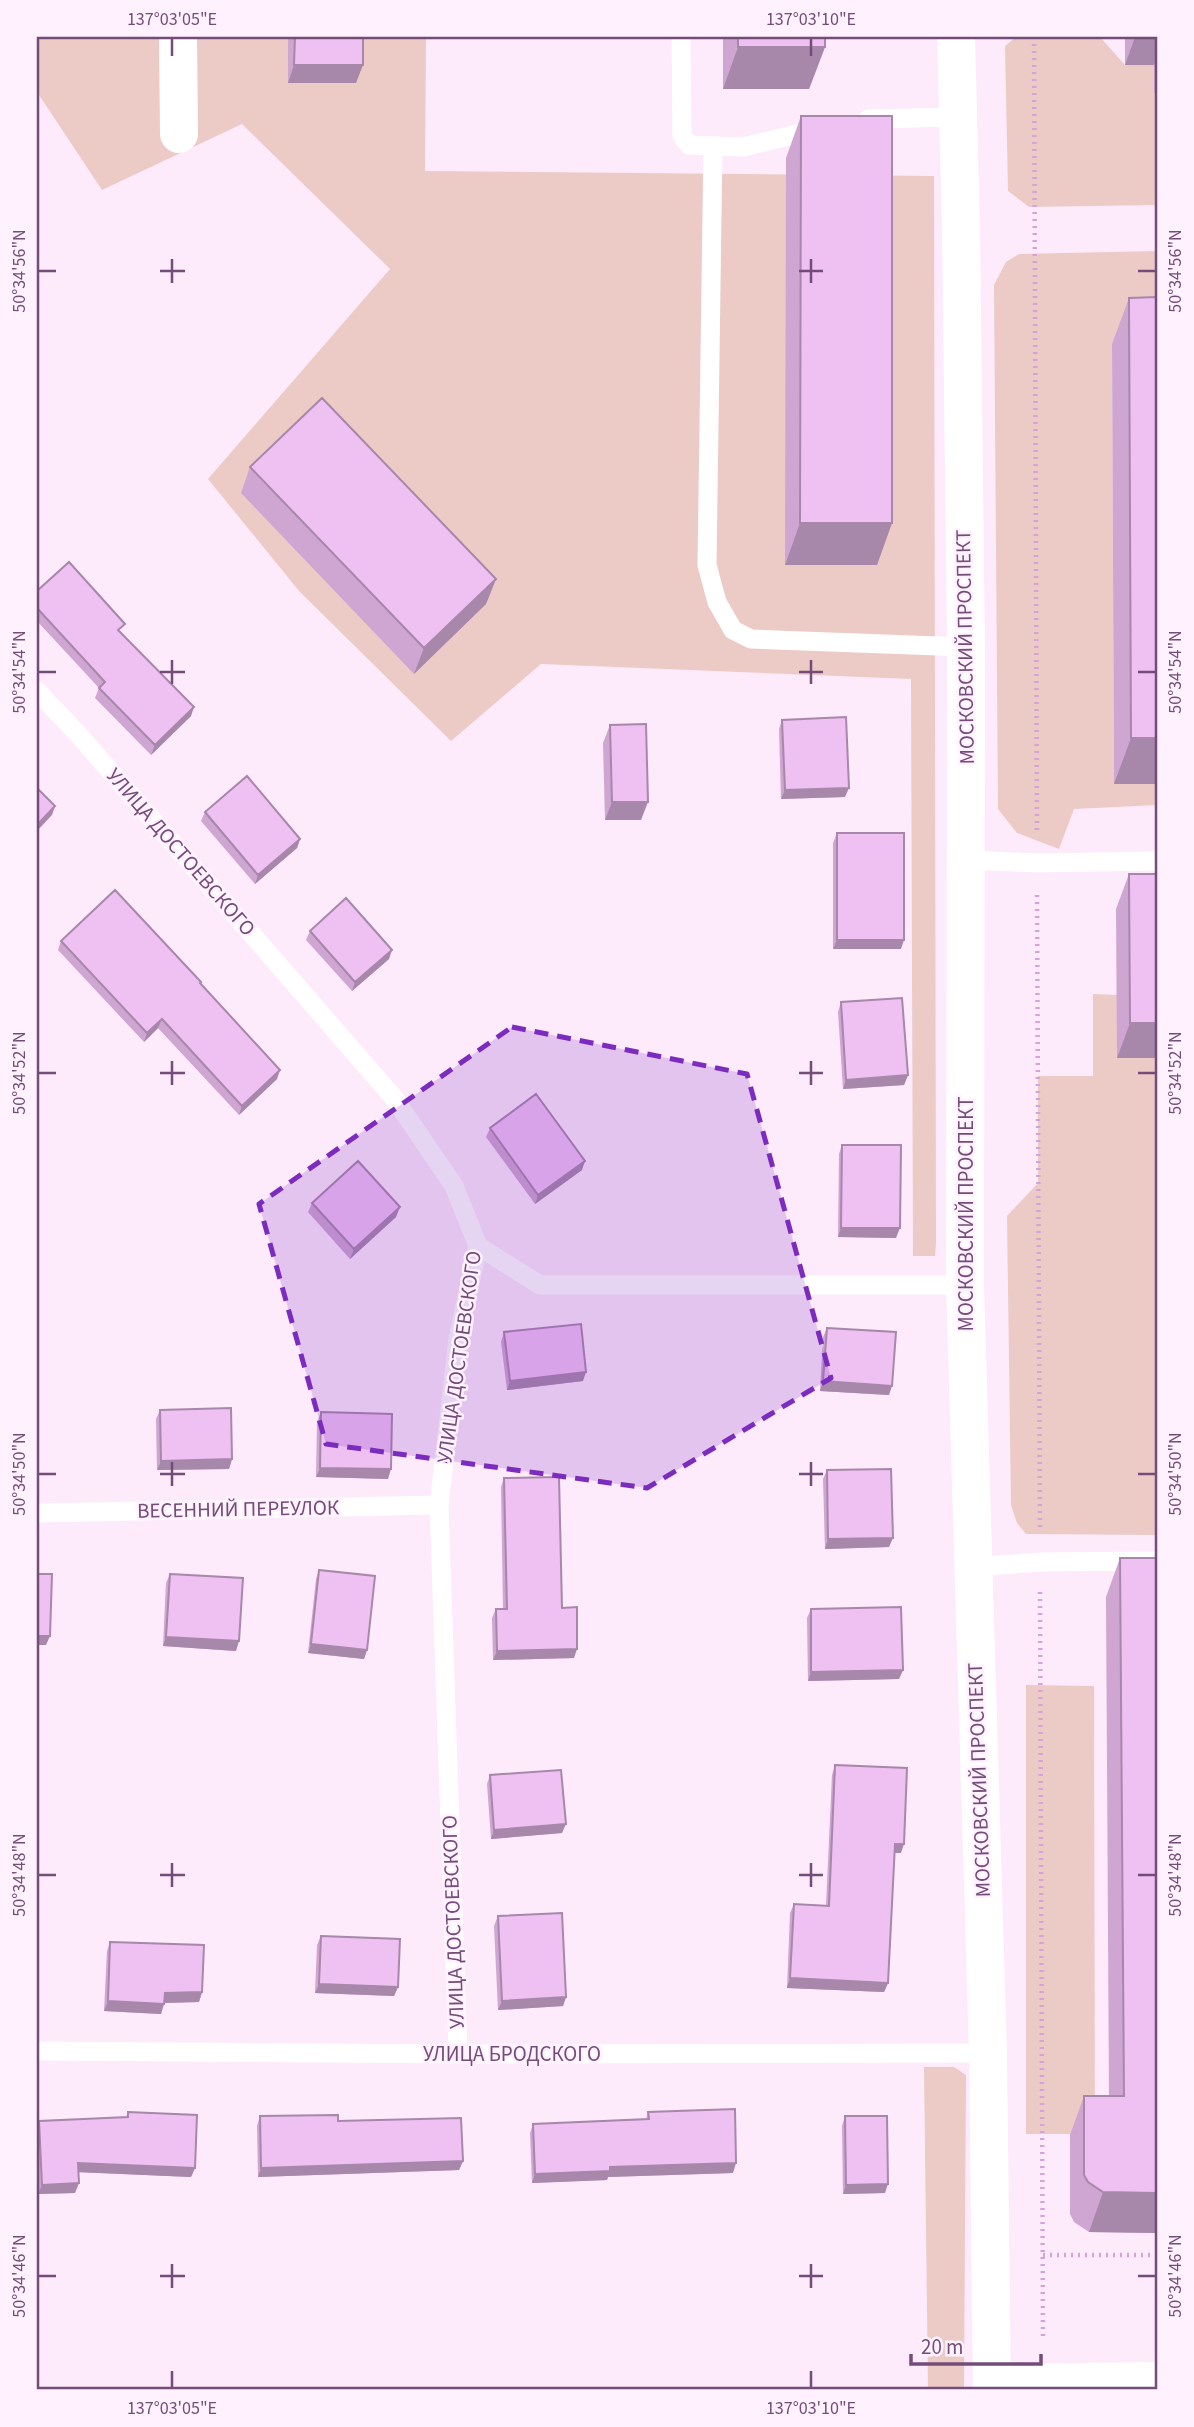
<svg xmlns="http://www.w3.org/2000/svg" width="1194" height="2427" font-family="'Source Sans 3',sans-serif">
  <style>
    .green { fill: #eccbc7 }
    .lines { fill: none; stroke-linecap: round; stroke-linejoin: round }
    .path { stroke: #d4a3d9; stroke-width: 4.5; stroke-dasharray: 2 5; stroke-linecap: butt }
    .lane { stroke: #fff; stroke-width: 19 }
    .street { stroke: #fff; stroke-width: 38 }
    .secondary { stroke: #fff; stroke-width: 38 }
    .wall { fill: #cea6d1 }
    .shaded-wall { fill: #a787aa }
    .building { fill: #efc1f3; stroke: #a787aa; stroke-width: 2 }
    .marked { fill: #7b2cbf; fill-opacity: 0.2; stroke: #7b2cbf; stroke-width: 5; stroke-dasharray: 14 9; stroke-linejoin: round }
    .ticks { fill: none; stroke: #744c79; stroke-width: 2.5 }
    .labels { text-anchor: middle; stroke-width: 5; stroke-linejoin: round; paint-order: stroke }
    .street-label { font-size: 21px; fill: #744c79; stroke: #fff1fd }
    .neatline { fill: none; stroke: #744c79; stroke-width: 2.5 }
    .ticks-label { font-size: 18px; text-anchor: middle; fill: #744c79 }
  </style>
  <rect width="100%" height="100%" fill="#fdeafb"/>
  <path class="green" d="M37,37H426L425,171L934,176L936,1243L935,1256H913L911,679L541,664L451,741L299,591L208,479L390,269L242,124L102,190L37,92Z
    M1016,37H1100L1125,65H1154L1155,93H1157V205L1029,207L1008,191L1005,46Z
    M1157,251V343L1112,344L1114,784H1157V805L1074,809L1059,849L1017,833L998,809L994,285L1006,262L1019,254Z
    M1093,994L1117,995V1058H1157V1535L1026,1534L1017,1523L1011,1505L1007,1216L1038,1183V1076H1093Z
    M1026,1685L1094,1686L1095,2134H1026Z
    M924,2067H954L966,2075L964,2390H928Z"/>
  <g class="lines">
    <path class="path" d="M1034,37L1037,830
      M1037,895L1040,1530
      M1040,1592L1043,2341
      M1043,2255H1157"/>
    <path class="lane" d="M681,37L682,136L689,145L743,147L818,129
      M868,119L958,117
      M713,146L707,565L717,602L733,630L751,639L966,647
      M37,691L78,734L394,1098L454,1186L478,1246L458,1339L439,1505L458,2054
      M967,860L1037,863L1157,861
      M478,1246L540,1285H965
      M37,1513L439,1505
      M973,1567L1040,1562L1157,1561
      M37,2051L458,2054L988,2053"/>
    <path class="street" d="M178,37L179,134
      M992,2383L1157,2381"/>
    <path class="secondary" d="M956,37L961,228L966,647L965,1285L988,2053L992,2390"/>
  </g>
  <path class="wall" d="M288,37H363L356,83H288Z
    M723,37H825V47L809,89H723Z
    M1125,37H1157V93H1154V65H1125Z
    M801,116L892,523L877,565H785L786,158Z
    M1129,298L1157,784H1114L1112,344Z
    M250,467L496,579L486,604L414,674L241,493Z
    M37,591L122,633L191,716L151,755L95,698L99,688L37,621Z
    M782,720L845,797L781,799L779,729Z
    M610,725L641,820H605L603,743Z
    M205,812L300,839L297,848L255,884L201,821Z
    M837,833L901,949H833V843Z
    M1129,874L1157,1058H1117L1116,909Z
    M310,931L389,959L352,991L306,940Z
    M61,941L201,982L200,984L277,1079L239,1115L158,1028L144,1042L58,950Z
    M841,1002L908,1075L904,1085L843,1089L838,1012Z
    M490,1128L582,1170L535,1204L486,1137Z
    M842,1145L896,1238L838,1237L839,1154Z
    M312,1203L396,1217L350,1259L308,1212Z
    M827,1328L889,1395L820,1391L823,1337Z
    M504,1332L583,1381L507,1390L501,1342Z
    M160,1410L232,1459L229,1469L157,1470L156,1419Z
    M321,1412L388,1479L316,1477L317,1422Z
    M827,1470L889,1547L825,1549L823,1479Z
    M504,1478L562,1608L574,1658L493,1660L492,1618L496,1609H503L501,1487Z
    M1120,1558L1157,2233L1089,2232L1074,2222L1070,2214V2135L1084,2096H1109L1106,1597Z
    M319,1570L367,1650L364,1659L308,1653L316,1579Z
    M170,1574L236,1651L163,1646L166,1583Z
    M811,1609L903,1670L899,1679L808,1681L807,1618Z
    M835,1765L901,1853H894L888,1983L884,1992L787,1988L790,1913L794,1904L826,1905L832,1775Z
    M490,1775L562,1833L491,1839L487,1784Z
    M498,1916L566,1997L563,2006L498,2010L494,1926Z
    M321,1936L398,1987L394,1996L315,1993L317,1945Z
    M110,1942L202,1992L199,2002L164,2003L161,2014L104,2011L107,1951Z
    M128,2112L195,2168L191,2177L78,2172L75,2193L38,2194L37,2126L39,2121L126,2117Z
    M648,2112L733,2173L608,2177L607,2180L532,2183L530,2133L533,2124L646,2119Z
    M260,2116L338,2121L463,2161L459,2170L258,2177L257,2126Z
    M845,2116L885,2193L843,2194L842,2126Z"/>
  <path class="shaded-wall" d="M1135,37H1157V57L1154,65H1125Z
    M738,47H825L809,89H723Z
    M294,65H363L356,83H288Z
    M800,523H892L877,565H785Z
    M496,579L486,604L414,674L424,648Z
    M194,707L191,716L151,755L155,745Z
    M1131,738H1157V784H1114Z
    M849,788L845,797L781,799L785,790Z
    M612,802H648L641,820H605Z
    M55,806L52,815L37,831V825Z
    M300,839L297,848L255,884L258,875Z
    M837,940H904L901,949H833Z
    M392,950L389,959L352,991L355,982Z
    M162,1019L158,1028L144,1042L147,1033Z
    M1130,1023H1157V1058H1117Z
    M280,1070L277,1079L239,1115L242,1106Z
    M908,1075L904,1085L843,1089L846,1080Z
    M585,1161L582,1170L535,1204L538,1195Z
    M400,1207L396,1217L350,1259L354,1249Z
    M841,1228H900L896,1238L838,1237Z
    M586,1372L583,1381L507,1390L510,1381Z
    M823,1381L892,1386L889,1395L820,1391Z
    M232,1459L229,1469L157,1470L161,1461Z
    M320,1468L391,1469L388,1479L316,1477Z
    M893,1538L889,1547L825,1549L828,1539Z
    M37,1636H50L46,1645H37Z
    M166,1637L239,1641L236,1651L163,1646Z
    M311,1644L367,1650L364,1659L308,1653Z
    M577,1649L574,1658L493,1660L497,1651Z
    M903,1670L899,1679L808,1681L811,1672Z
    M566,1824L562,1833L491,1839L494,1830Z
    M895,1844H904L901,1853H891Z
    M790,1978L888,1983L884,1992L787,1988Z
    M319,1984L398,1987L394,1996L315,1993Z
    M202,1992L199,2002L161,2003L165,1993Z
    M566,1997L563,2006L498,2010L502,2001Z
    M108,2001L164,2004L161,2014L104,2011Z
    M463,2161L459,2170L258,2177L261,2168Z
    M78,2163L195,2168L191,2177L74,2172Z
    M736,2163L733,2173L608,2177L607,2180L532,2183L535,2174L610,2167Z
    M79,2183L75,2193L38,2194L42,2185Z
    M888,2184L885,2193L843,2194L846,2185Z
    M1103,2192L1157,2193V2233L1089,2232Z"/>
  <path class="building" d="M295,37H363V65H294Z
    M738,37H825V47H738Z
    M801,116H892V523H800Z
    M1157,297V738H1131L1129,298Z
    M322,398L496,579L424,648L250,467Z
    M69,562L125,624L118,630L194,707L155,745L99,688L105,682L37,608V591Z
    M846,717L849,788L785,790L782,720Z
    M646,724L648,802H612L610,725Z
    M247,776L300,839L258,875L205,812Z
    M37,788L55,806L37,825Z
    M837,833H904V940H837Z
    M1129,874H1157V1023H1130Z
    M115,890L201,982L200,983L280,1070L242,1106L162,1019L147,1033L61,941Z
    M346,898L392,950L355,982L310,931Z
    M902,998L908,1075L846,1080L841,1002Z
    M536,1094L585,1161L538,1195L490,1128Z
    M842,1145H901L900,1228H841Z
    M358,1161L400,1207L354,1249L312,1203Z
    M581,1324L586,1372L510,1381L504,1332Z
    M827,1328L896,1332L892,1386L823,1381Z
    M231,1408L232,1459L161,1461L160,1410Z
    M321,1412L392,1414L391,1469L320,1468Z
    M891,1469L893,1538L828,1539L827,1470Z
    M559,1477L562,1608L577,1607V1649L497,1651L496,1609H507L504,1478Z
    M1120,1558H1157V2193L1103,2192L1088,2182L1084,2175V2096H1124Z
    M319,1570L375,1576L367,1650L311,1644Z
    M37,1574H52L50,1636H37Z
    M170,1574L243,1578L239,1641L166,1637Z
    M901,1607L903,1670L811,1672V1609Z
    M835,1765L907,1768L904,1844H895L888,1983L790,1978L794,1904L829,1906Z
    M561,1770L566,1824L494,1830L490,1775Z
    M562,1913L566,1997L502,2001L498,1916Z
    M321,1936L400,1939L398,1987L319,1984Z
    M110,1942L204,1945L202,1992L165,1993L164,2004L108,2001Z
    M735,2109L736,2163L610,2167V2171L535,2174L533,2124L649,2119L648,2112Z
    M128,2112L197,2115L195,2168L78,2163L79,2183L42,2185L39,2121L128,2117Z
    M338,2115V2121L461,2118L463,2161L261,2168L260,2116Z
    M845,2116H887L888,2184L846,2185Z"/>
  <path class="marked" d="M512,1027L747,1074L831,1378L647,1488L326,1444L259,1204Z"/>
  <path class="ticks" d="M172,38V56M811,38V56M172,259V283M811,259V283M38,271H56M160,271H185M799,271H823M1138,271H1156M172,660V684M811,660V684M38,672H56M160,672H185M799,672H823M1138,672H1156M172,1061V1085M811,1061V1085M38,1073H56M160,1073H185M799,1073H823M1138,1073H1156M172,1462V1486M811,1462V1486M38,1474H56M160,1474H185M799,1474H823M1138,1474H1156M172,1863V1887M811,1863V1887M38,1875H56M160,1875H185M799,1875H823M1138,1875H1156M172,2264V2288M811,2264V2288M38,2276H56M160,2276H185M799,2276H823M1138,2276H1156M172,2371V2388M811,2371V2388"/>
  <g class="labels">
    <g class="street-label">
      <text transform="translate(965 647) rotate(-91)" y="7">МОСКОВСКИЙ ПРОСПЕКТ</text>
      <text transform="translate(181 852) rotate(49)" y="7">УЛИЦА ДОСТОЕВСКОГО</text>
      <text transform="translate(966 1214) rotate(-90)" y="7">МОСКОВСКИЙ ПРОСПЕКТ</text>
      <text transform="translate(459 1357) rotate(-82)" y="7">УЛИЦА ДОСТОЕВСКОГО</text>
      <text transform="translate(238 1509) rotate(-1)" y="7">ВЕСЕННИЙ ПЕРЕУЛОК</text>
      <text transform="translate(979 1780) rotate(-92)" y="7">МОСКОВСКИЙ ПРОСПЕКТ</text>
      <text transform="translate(453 1922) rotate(-92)" y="7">УЛИЦА ДОСТОЕВСКОГО</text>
      <text x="512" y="2061">УЛИЦА БРОДСКОГО</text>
    </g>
  </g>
  <rect width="1194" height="2427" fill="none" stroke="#fff1fd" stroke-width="77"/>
  <path d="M911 2354v10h130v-10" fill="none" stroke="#744c79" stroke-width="3.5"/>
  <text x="921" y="2354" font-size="21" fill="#744c79" stroke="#fff1fd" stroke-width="5" paint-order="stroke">20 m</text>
  <rect x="38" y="38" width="1118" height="2350" class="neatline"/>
  <g class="ticks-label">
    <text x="172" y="25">137°03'05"E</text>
    <text x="811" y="25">137°03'10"E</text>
    <text transform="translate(19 271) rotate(-90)" y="6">50°34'56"N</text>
    <text transform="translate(1175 271) rotate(-90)" y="6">50°34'56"N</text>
    <text transform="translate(19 672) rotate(-90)" y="6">50°34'54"N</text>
    <text transform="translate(1175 672) rotate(-90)" y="6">50°34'54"N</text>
    <text transform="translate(19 1073) rotate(-90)" y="6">50°34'52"N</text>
    <text transform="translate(1175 1073) rotate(-90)" y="6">50°34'52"N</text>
    <text transform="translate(19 1474) rotate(-90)" y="6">50°34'50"N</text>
    <text transform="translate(1175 1474) rotate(-90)" y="6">50°34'50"N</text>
    <text transform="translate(19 1875) rotate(-90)" y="6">50°34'48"N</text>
    <text transform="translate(1175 1875) rotate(-90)" y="6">50°34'48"N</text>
    <text transform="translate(19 2276) rotate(-90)" y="6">50°34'46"N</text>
    <text transform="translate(1175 2276) rotate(-90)" y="6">50°34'46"N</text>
    <text x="172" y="2414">137°03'05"E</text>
    <text x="811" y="2414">137°03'10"E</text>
  </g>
</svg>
